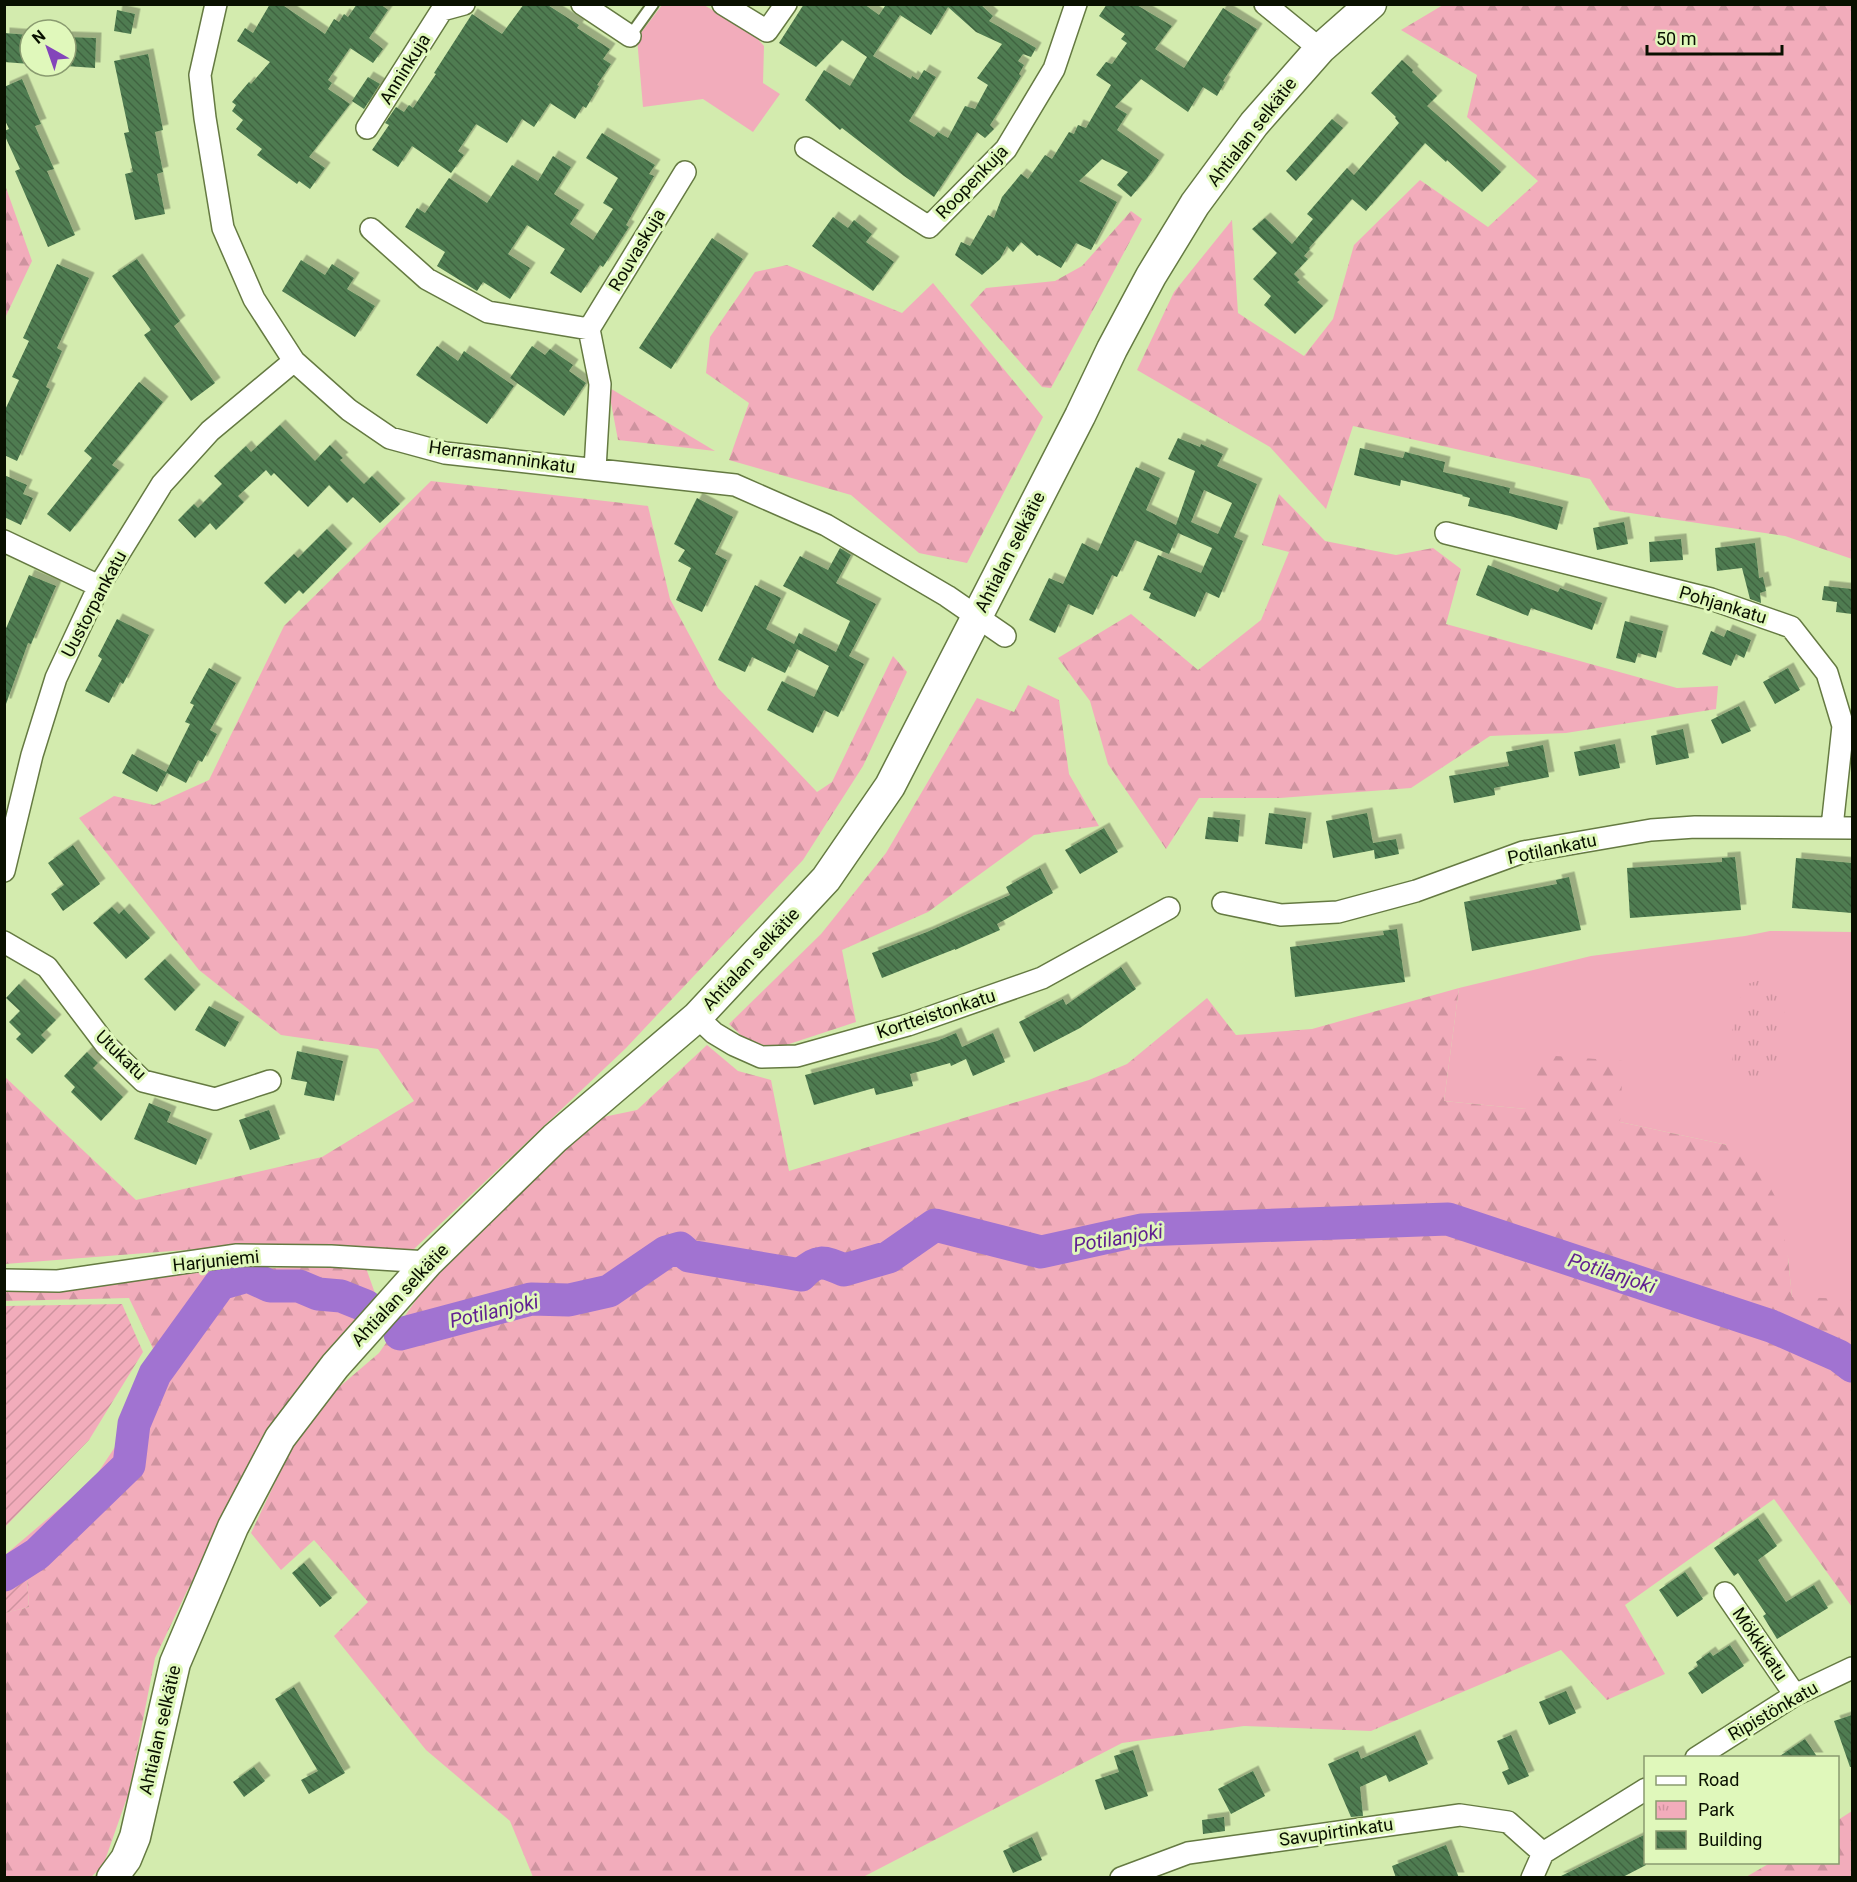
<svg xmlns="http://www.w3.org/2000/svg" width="1857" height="1882" font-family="Roboto,sans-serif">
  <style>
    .grass { fill: #f2acbb }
    .forest { fill: url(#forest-firs) }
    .park { fill: url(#park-tufts) }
    .garden { fill: url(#garden-furrows) }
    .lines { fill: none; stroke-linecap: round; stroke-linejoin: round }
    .river { stroke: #a173d1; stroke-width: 33 }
    .building { fill: url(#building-back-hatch); fill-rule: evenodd; filter: url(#shadow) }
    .lane-casing { stroke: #657a42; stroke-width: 14 }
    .street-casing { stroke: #657a42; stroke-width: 24 }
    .secondary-casing { stroke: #657a42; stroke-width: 33 }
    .lane { stroke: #fff; stroke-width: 10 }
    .street { stroke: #fff; stroke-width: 21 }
    .secondary { stroke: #fff; stroke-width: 30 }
    .labels { text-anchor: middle; stroke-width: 6; stroke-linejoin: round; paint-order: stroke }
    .street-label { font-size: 18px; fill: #091000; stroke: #e0f8bb }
    .water-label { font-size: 20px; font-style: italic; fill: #602091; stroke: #e0f8bb }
  </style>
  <defs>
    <pattern id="forest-firs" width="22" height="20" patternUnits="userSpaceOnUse" patternTransform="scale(1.5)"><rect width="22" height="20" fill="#f2acbb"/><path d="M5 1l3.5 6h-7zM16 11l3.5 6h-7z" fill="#ce939f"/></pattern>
    <pattern id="park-tufts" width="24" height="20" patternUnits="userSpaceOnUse" patternTransform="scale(1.5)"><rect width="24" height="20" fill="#f2acbb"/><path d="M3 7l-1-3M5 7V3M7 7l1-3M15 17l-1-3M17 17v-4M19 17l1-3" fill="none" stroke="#ce939f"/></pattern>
    <pattern id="garden-furrows" width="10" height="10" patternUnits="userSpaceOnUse" patternTransform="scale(1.5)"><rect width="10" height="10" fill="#f2acbb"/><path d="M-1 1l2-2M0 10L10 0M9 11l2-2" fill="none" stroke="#ce939f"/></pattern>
    <pattern id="building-back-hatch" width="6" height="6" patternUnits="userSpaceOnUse" patternTransform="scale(1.5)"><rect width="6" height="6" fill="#4f7c51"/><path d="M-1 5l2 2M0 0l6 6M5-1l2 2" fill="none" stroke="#406441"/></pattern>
    <filter id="shadow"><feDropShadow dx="5.5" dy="-5.5" stdDeviation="0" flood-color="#0004"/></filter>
  </defs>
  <rect width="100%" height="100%" fill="#d3ebae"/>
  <path class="grass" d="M662,5H704L755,36L764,46L763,83L780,94L753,132L703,99L643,107L637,38Z
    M1770,931L1852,932V1299L1851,1300L1792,1298L1788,1257L1727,1145L1620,1122L1527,1109L1444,1101L1459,988L1591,956L1745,936Z"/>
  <path class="forest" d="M1443,5H1852V559L1785,536L1610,510L1590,479L1353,426L1326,509L1270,447L1137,370L1174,292L1232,220L1238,313L1304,356L1333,319L1354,245L1420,180L1488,227L1538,181L1467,117L1477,75L1401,30Z
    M5,185L32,261L5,318H4Z
    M1131,211L1142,219L1051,388L1042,387L970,305L986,288L1055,281L1082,266Z
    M787,265L902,313L933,283L1043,417L967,563L919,553L851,495L729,460L749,403L706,373L710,337L755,272Z
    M608,387L715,451L618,440Z
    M431,481L648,506L670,599L718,688L817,792L832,782L893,656L907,672L863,766L803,860L626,1048L414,1249L341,1250L236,1246L5,1264L4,1076L136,1200L322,1157L414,1101L378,1049L281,1035L199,970L79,818L114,796L154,805L209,780L284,626Z
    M1279,494L1325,541L1396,555L1433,548L1461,569L1446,624L1677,688L1718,686L1716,709L1566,733L1490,736L1411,788L1280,798H1199L1166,849L1108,764L1090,701L1058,658L1131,614L1198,670L1261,620L1289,552L1262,545Z
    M1028,685L1059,700L1069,774L1099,826L1034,835L928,912L842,950L856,1022L777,1048L747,1041L729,1024L821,934L886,853L977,698L1014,712Z
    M1459,988L1444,1101L1526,1109L1542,1055L1623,1061L1620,1122L1727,1145L1745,1141L1778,1202L1788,1257L1792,1297L1852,1299V1607L1774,1499L1625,1605L1665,1674L1607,1700L1561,1650L1371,1731L1244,1726L1122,1743L863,1877H533L510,1821L426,1750L334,1636L368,1602L314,1540L281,1570L251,1533L292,1447L324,1400L379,1353L446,1257L589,1120L637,1110L707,1045L738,1071L771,1080L789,1171L1089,1080L1127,1064L1207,998L1236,1035L1312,1029Z
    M297,1267L366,1268L376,1296L366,1306L294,1397L187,1591L155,1658L129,1792L103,1866L91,1877H5L4,1613L29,1607L27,1579L5,1587V1555L93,1480L127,1429L159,1361L129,1298L5,1301V1290L144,1274Z
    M1852,1811V1877H1746L1770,1863L1838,1862V1820Z"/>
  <path class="park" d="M1776,975L1787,1025L1779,1059L1754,1086L1733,1083L1732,1032L1744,985Z"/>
  <path class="garden" d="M122,1304L143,1352L89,1440L5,1527V1306Z
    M27,1579L29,1607L5,1613V1587Z"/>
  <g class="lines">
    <path class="river" d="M400,1334L531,1299L569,1300L609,1291L666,1252L680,1248L689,1256L801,1275C817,1259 823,1261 844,1270L889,1257L935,1225L1041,1252L1141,1230L1448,1219L1771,1326L1839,1356L1852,1366
      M4,1575L37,1554L129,1465L134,1424L155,1374L220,1284L248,1276L270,1286H299L318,1294L341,1296L366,1306"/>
  </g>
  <path class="building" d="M270,4H281L325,34L334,19L339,22L344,14L348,17L357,4H380L388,10L369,38L383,49L373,63L350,48L328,80L332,83L328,89L350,104L309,157L325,168L310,189L299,181L297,184L257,155L262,149L236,129L243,120L232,111L236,105L232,102L249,82L251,84L270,62L237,41L245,28L253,33Z
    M524,4H546L579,25L577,28L610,49L603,59L611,64L597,85L599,86L586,108L583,106L575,119L550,103L534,127L522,119L507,143L476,124L458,151L464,155L451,173L412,146L398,167L372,150L389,125L385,123L396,107L404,112L409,105L413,108L436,74L434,73L472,14L502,34Z
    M804,4H864L879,15L885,6L882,4H980L993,16L989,21L1036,48L1031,57L1023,54L1018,61L1024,65L1019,74L1021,76L990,125L994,129L985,138L977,132L934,197L904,176L842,128L840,130L805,100L824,70L850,86L867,57L842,40L816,67L779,43ZM948,7L976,32L1002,44L977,78L988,85L975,109L965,106L948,138L938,132L934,137L909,121L936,77L924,70L918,80L912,76L911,79L873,56L900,15L931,35Z
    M1107,4H1135L1172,26L1155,49L1184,68L1223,8L1257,29L1223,81L1225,82L1217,96L1203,87L1188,112L1141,79L1115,107L1127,114L1117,130L1159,160L1147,178L1131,197L1117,185L1128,172L1102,159L1079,181L1117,202L1091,250L1076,243L1061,268L1039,255L1037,256L1021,242L1013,252L1007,246L1000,259L982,275L955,255L961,242L970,246L988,215L994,218L1002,197L1021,174L1028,179L1045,155L1052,159L1069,132L1074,134L1078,125L1086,128L1111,85L1096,75L1106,62L1112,64L1127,43L1121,39L1125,34L1099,16Z
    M117,10L135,14L131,34L114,31Z
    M4,33L30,35V64L4,62Z
    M66,37L96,38L95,68L66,66Z
    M148,54L163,130L155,132L163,172L157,174L165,214L135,220L125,174L133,172L124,133L129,132L114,61Z
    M1402,60L1413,70L1412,72L1437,96L1427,106L1501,172L1482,192L1447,160L1446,162L1425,143L1366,211L1352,199L1309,248L1310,249L1304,256L1308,259L1294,274L1300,280L1297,282L1323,306L1295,334L1264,305L1271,296L1253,279L1277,253L1252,229L1265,218L1292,244L1313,219L1307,214L1347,168L1354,175L1399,123L1395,118L1396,117L1371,93Z
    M368,77L380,84L364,109L352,101Z
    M22,79L41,124L35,126L54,169L47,171L75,235L48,247L15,171L20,169L4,134V131L9,129L4,118V87Z
    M1332,119L1343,128L1296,181L1286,171Z
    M602,133L655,165L649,174L654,176L626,225L629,227L603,267L600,265L581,293L550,273L565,249L527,225L508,254L530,268L510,299L483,282L477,291L437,266L445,252L405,227L417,208L425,213L449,178L487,203L512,165L538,181L553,156L571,167L554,194L579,210L570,224L593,240L613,209L603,203L618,178L586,158Z
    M833,217L848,228L854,220L872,234L866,242L894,262L873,291L812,246Z
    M712,238L743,259L671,369L639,348Z
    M137,259L180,321L174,326L215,383L191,401L144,335L151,330L112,276Z
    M301,260L325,275L332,264L354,278L347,289L375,306L355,337L282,291Z
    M57,264L89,278L57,348L62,351L46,387L50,389L17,461L4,455V412L19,380L12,377L29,341L23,338Z
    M437,346L458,361L464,351L514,386L487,424L416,375Z
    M532,346L545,355L550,349L573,365L569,371L586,383L564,416L510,378Z
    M139,382L163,402L112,465L119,470L70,532L47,514L92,458L84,451Z
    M280,425L315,461L330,445L343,458L340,460L364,484L372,476L400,504L380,523L353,497L347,503L329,485L308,507L274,473L271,476L266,470L238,496L244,502L216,530L210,523L195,538L178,520L194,504L198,508L222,484L214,476L246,446L251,452Z
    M1178,438L1200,447L1201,444L1223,454L1217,466L1257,484L1234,537L1243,541L1219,598L1206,592L1195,617L1149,598L1151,593L1143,590L1158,555L1201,573L1212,548L1178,533L1169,554L1135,540L1117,577L1112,575L1093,615L1068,604L1055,633L1029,620L1049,578L1063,584L1082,543L1098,551L1136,467L1160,478L1146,510L1176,525L1195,471L1168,459ZM1204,490L1232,503L1218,534L1191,522Z
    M1360,448L1403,458L1405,452L1445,462L1443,472L1510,488L1509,493L1563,507L1557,530L1510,516L1468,506L1470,498L1462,496L1463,495L1401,480L1400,486L1354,475Z
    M4,475L27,485L23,494L33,498L21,525L4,517Z
    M697,498L733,517L715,554L727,560L702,612L676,600L691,568L678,561L685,550L674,544Z
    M1624,522L1628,544L1597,550L1593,528Z
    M327,529L347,549L303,594L299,590L285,604L264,583L294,554L298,558Z
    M1681,539L1683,560L1650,562L1649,542Z
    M1755,543L1759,578L1763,577L1766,591L1760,593L1761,603L1750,599L1742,568L1717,571L1715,548Z
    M840,548L851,555L836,583L876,604L849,656L864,664L838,717L824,710L813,733L767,710L782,681L814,697L829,666L797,649L785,673L752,657L745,672L718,660L755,585L781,598L766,629L794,644L799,633L836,652L850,621L783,586L800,556L828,570Z
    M1488,565L1558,592L1560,588L1602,603L1592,630L1531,608L1528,616L1476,595Z
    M29,575L56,586L31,644L28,643L6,704H4V633Z
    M1824,586L1852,589V614L1836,612L1837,602L1822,600Z
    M117,619L149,635L123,684L120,682L109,703L85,691L102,659L98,656Z
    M1625,621L1663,631L1656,658L1638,653L1635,663L1616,658Z
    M1727,630L1751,640L1744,658L1736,654L1731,666L1702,654L1711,631L1724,637Z
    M209,668L236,683L210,730L217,734L202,762L198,760L186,783L167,773L157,792L122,773L132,754L166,772L190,724L185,722L194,705L190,703Z
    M1788,668L1800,690L1775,704L1763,682Z
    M1739,706L1751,731L1722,744L1711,720Z
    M1683,729L1689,758L1656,765L1651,736Z
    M1615,744L1620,768L1579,776L1574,752Z
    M1543,745L1549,777L1494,788L1495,795L1454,803L1449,776L1509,766L1506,752Z
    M1269,813L1306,818L1302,849L1265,844Z
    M1367,813L1373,843L1396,839L1399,854L1375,859L1374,850L1333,858L1326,821Z
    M1208,817L1240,820L1238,842L1205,839Z
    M1104,828L1118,852L1080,874L1065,850Z
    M73,845L100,884L63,911L51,894L64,885L48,863Z
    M1735,857L1741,910L1630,918L1627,868L1722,862V858Z
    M1796,858L1852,863V913L1792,908Z
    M1040,868L1053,893L997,924L1000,930L955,950V949L882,978L872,953L927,932L1010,895L1006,887Z
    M1569,877L1581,930L1472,951L1464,902L1557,884L1556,880Z
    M112,907L119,914L124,909L150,938L126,959L93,923Z
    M1397,929L1405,982L1295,997L1290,947L1384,935L1383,931Z
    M165,959L195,990L175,1011L144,979Z
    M1121,967L1136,989L1080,1028L1034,1052L1019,1022L1063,999L1066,1005Z
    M19,984L56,1020L41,1035L46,1040L32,1054L16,1039L21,1034L9,1022L20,1011L6,998Z
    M209,1006L239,1022L225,1047L195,1030Z
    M956,1033L962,1047L993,1033L1005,1062L973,1076L966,1059L951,1066L950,1063L910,1074L913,1086L876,1095L874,1088L814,1105L805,1075L937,1041Z
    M297,1051L343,1061L334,1101L304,1095L307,1082L291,1079Z
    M87,1052L98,1063L93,1068L123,1097L101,1121L71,1092L75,1087L64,1076Z
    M149,1103L171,1112L167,1122L207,1139L196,1165L134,1139Z
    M269,1110L280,1139L250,1150L239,1120Z
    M1758,1518L1777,1546L1758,1560L1786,1602L1814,1585L1828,1608L1777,1639L1763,1616L1766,1614L1738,1573L1734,1576L1714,1548Z
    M304,1563L332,1598L320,1607L292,1573Z
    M1685,1572L1703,1599L1677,1617L1659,1590Z
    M1730,1645L1744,1666L1702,1694L1688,1673L1698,1666L1696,1662L1710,1652L1713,1656Z
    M294,1687L345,1773L309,1794L301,1780L318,1771L275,1699Z
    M1566,1691L1576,1713L1549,1725L1539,1702Z
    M1852,1715V1767H1850L1834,1721Z
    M1415,1735L1428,1764L1389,1782L1386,1775L1360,1787L1363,1816L1351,1817L1328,1764L1358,1751L1361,1759Z
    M1511,1735L1529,1776L1508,1785L1502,1772L1509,1769L1497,1741Z
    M1805,1739L1818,1758H1777Z
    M1133,1750L1148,1796L1105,1810L1095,1780L1119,1772L1114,1756Z
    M254,1767L265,1781L244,1797L233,1782Z
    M1253,1771L1265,1796L1231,1814L1218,1789Z
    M1224,1817L1225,1831L1203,1834L1202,1820Z
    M1646,1834V1865L1621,1878H1557Z
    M1032,1837L1042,1860L1013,1873L1003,1851Z
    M1446,1845L1459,1878H1396L1392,1866Z"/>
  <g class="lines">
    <g class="lane-casing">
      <path id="lane" d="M630,36L653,4"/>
    </g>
    <g class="street-casing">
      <path id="street" d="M216,4L200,75L205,118L223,228L254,299L294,361L349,410L390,438L445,453L735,485L826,525L947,596L1005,636
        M582,4L630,36
        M723,4L767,31L786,4
        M1265,4L1320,49
        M442,10L464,4
        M367,128L442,10
        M806,148L929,227L1006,149L1054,69L1076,4
        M371,229L427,279L488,312L589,329
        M589,329L685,172
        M589,329L600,384L595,469
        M1446,533L1711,599L1791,627L1827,673L1843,726L1832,827
        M4,541L99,586
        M4,871L32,755L56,678L99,586L162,484L210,431L294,361
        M1223,903L1281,915L1338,912L1416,891L1523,852L1651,830L1695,827L1852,828
        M4,942L47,967L106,1045L143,1081L215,1099L270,1081
        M697,1017L714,1033L734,1045L761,1057L797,1056L908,1025L1042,978L1169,908
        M4,1280L58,1281L237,1255L331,1256L428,1262
        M1725,1593L1795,1695
        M1696,1758L1795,1695L1852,1668
        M1121,1878L1188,1853L1460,1815L1508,1822L1543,1853
        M1532,1878L1543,1853L1646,1789"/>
    </g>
    <g class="secondary-casing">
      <path id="secondary" d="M112,1878L126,1859L135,1837L175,1663L233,1527L280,1438L335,1366L428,1262L555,1138L697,1017L826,879L890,786L1080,416L1112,349L1151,276L1195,204L1254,124L1320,49L1371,4"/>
    </g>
    <use href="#lane" class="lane"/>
    <use href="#street" class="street"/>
    <use href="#secondary" class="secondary"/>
  </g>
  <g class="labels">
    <g class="street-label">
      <text transform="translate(405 69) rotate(-58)" y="6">Anninkuja</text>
      <text transform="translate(1252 132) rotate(-52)" y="6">Ahtialan selkätie</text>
      <text transform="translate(972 182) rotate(-46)" y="6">Roopenkuja</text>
      <text transform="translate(637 250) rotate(-59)" y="6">Rouvaskuja</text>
      <text transform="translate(502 457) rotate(8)" y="6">Herrasmanninkatu</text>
      <text transform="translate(1010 552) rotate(-63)" y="6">Ahtialan selkätie</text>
      <text transform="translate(94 604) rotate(-62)" y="6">Uustorpankatu</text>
      <text transform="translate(1723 605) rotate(17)" y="6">Pohjankatu</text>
      <text transform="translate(1552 849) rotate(-12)" y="6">Potilankatu</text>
      <text transform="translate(751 959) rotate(-47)" y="6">Ahtialan selkätie</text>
      <text transform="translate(936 1014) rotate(-18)" y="6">Kortteistonkatu</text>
      <text transform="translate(121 1055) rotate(44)" y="6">Utukatu</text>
      <text transform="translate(216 1261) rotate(-6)" y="6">Harjuniemi</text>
      <text transform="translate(400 1295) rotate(-47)" y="6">Ahtialan selkätie</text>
      <text transform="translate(1760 1644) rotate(56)" y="6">Mökkikatu</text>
      <text transform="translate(1773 1711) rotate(-30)" y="6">Ripistönkatu</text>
      <text transform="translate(160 1730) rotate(-77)" y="6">Ahtialan selkätie</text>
      <text transform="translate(1336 1832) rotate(-8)" y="6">Savupirtinkatu</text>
    </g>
    <g class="water-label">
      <text transform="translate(1118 1238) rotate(-9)" y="7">Potilanjoki</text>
      <text transform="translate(1612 1273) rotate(18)" y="7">Potilanjoki</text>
      <text transform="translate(494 1311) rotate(-13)" y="7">Potilanjoki</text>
    </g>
  </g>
  <rect width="1857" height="1882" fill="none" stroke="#091000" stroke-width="12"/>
  <rect x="1644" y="1756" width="195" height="108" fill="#e0f8bb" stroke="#8a9b70" stroke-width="1.5"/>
  <rect x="1656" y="1776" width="30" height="9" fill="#ffffff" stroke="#8a9b70" stroke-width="1.5"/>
  <text x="1698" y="1786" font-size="18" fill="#091000">Road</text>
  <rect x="1656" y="1801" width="30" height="18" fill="url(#park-tufts)" stroke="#8a9b70" stroke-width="1.5"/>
  <text x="1698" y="1816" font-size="18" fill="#091000">Park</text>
  <rect x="1656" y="1831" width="30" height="18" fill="url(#building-back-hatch)" stroke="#8a9b70" stroke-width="1.5"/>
  <text x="1698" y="1846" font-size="18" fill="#091000">Building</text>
  <g transform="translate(48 48) rotate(320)"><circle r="28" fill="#e0f8bb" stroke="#8a9b70" stroke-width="1.5"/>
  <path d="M0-4.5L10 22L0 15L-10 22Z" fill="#8345ba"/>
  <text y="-9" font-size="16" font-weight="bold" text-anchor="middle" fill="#091000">N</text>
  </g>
  <path d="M1647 45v9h135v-9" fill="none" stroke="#091000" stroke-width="3"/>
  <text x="1656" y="45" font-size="18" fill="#091000" stroke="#e0f8bb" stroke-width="4.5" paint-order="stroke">50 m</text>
</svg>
